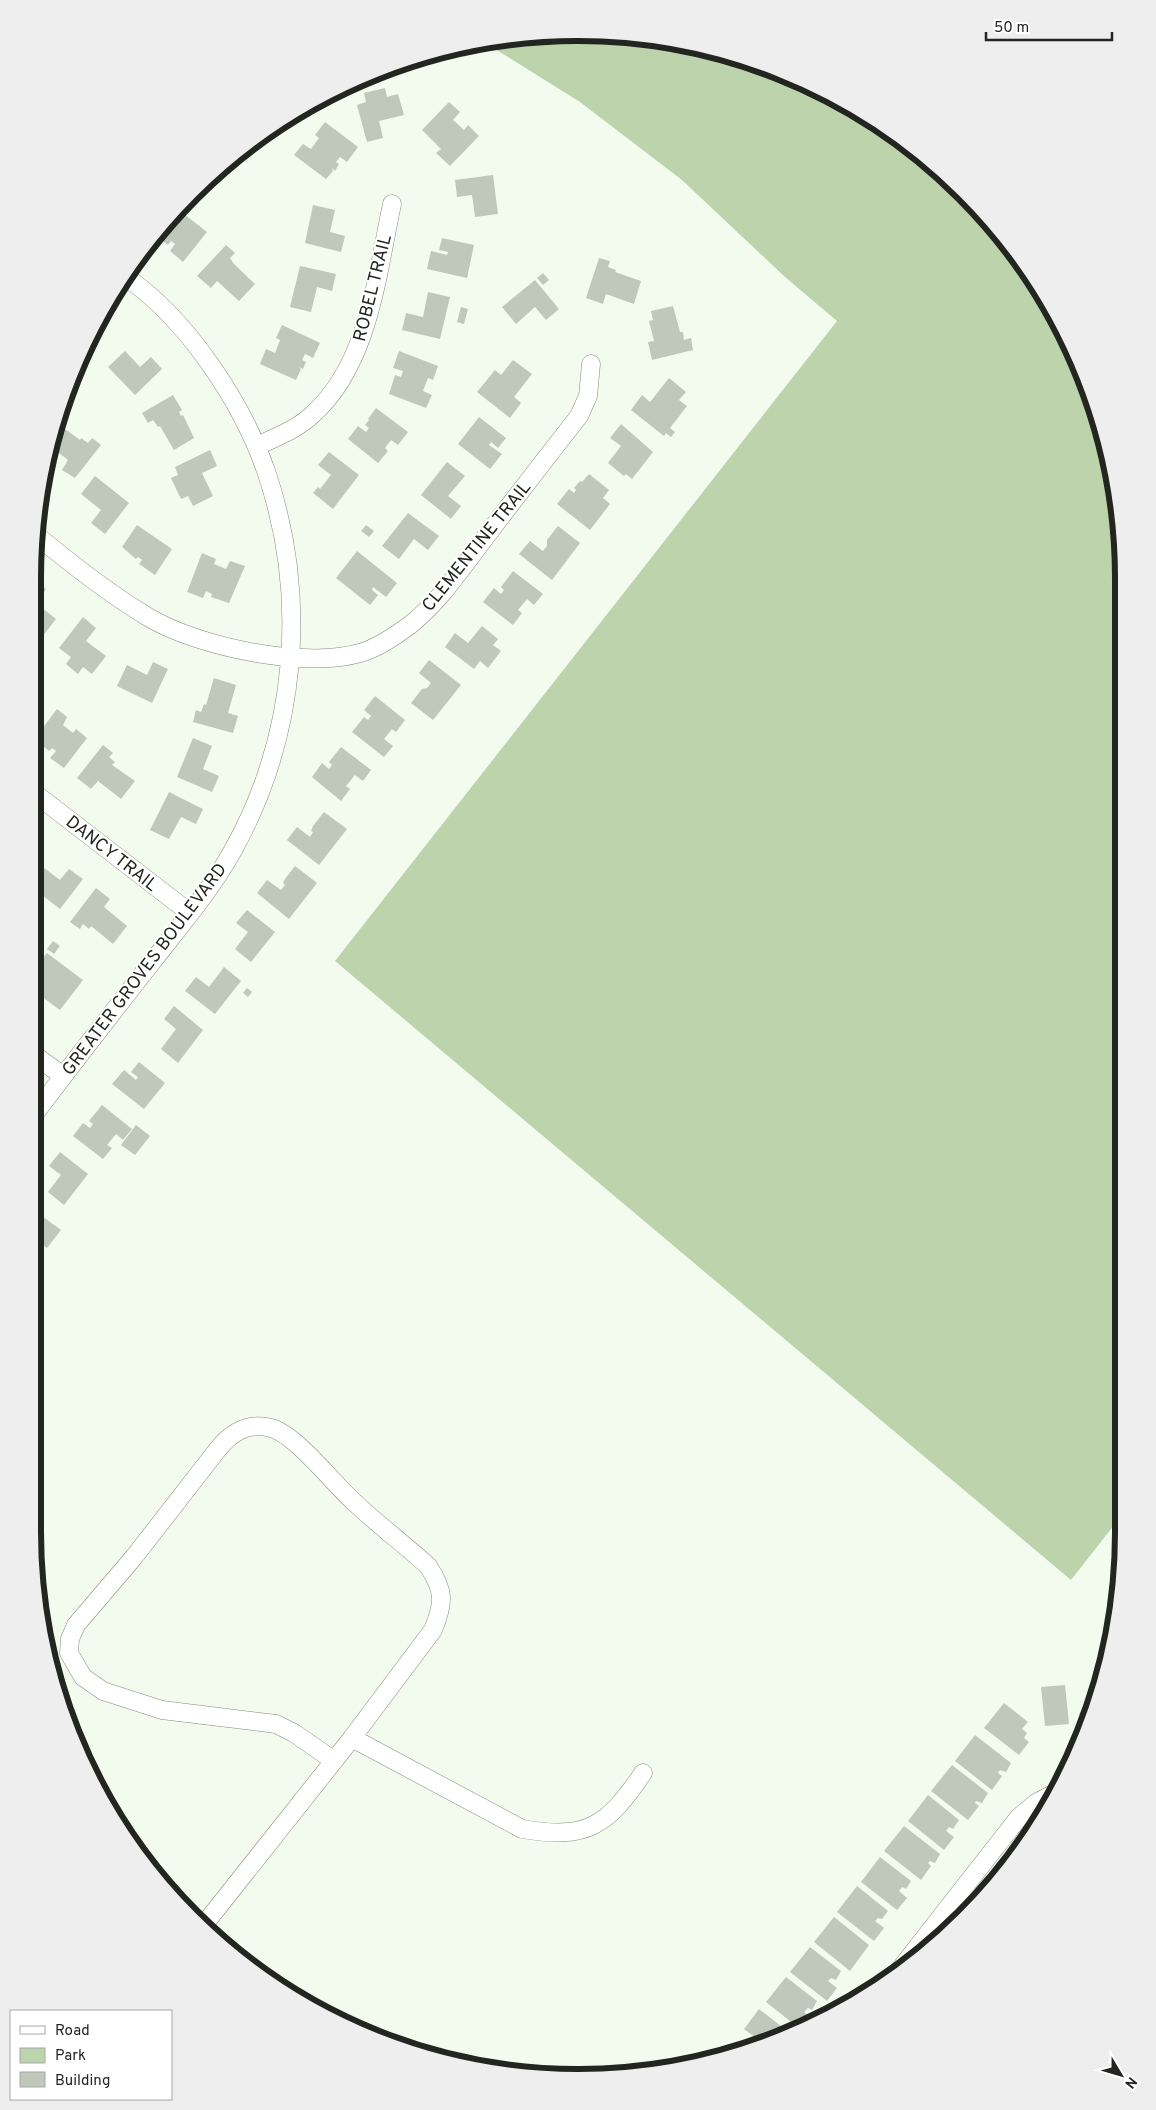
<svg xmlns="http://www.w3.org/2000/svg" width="1156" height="2110" font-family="Overpass,sans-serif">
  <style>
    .green { fill: #bcd3ac }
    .building { fill: #c0c7bb }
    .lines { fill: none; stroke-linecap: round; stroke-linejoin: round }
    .minor-casing { stroke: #848b7f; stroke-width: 19 }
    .minor { stroke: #fff; stroke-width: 18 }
    .labels { text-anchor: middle; stroke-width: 4; stroke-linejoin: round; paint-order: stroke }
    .street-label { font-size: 18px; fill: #222520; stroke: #fff }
    .rim { fill: none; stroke: #222520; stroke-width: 6 }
  </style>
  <rect width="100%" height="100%" fill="#f3fbee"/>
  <path class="green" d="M542,34L649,37L753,61L850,105L964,192L1032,275L1094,402L1119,507L1122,1515L1071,1580L335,961L837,321L785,277L682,180L580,102L495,49L478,44Z"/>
  <path class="building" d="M385,88L387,97L398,94L404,115L379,121L383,138L367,142L357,105L366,102L364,93Z
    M329,94L333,99L329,102L325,97Z
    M449,102L460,112L453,120L464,130L468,125L479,136L450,166L436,153L441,149L422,130Z
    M325,122L358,147L347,162L340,157L336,162L339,164L335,171L332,168L333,171L326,179L294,155L303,144L311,149L319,138L315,135Z
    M493,175L498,214L475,217L472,195L457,197L455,180Z
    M313,205L335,210L330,232L345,236L341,252L305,243Z
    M181,207L186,211L184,214L207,232L183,262L170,251L175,244L171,241L168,245L155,236L168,219Z
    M442,238L474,245L467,278L427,269L431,251L447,255L448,252L439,250Z
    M226,245L235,253L230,258L234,264L255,284L239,301L217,281L211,288L197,276Z
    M599,258L610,261L608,267L616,270L615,272L641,281L634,304L606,294L603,304L586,298Z
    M300,266L336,274L332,291L317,287L311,312L290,307Z
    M543,273L549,280L543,285L537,278Z
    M535,280L559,309L546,320L535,307L516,324L502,307Z
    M428,292L450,297L440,339L402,330L406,313L423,317Z
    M673,306L680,332H683L684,340L691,338L693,350L652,360L648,342L654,341L649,321L653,320L651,311Z
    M461,307L468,309L464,324L457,322Z
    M100,318L108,323L87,357L85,355Z
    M282,325L320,343L313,358L305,354L302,360L306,362L303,369L299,367L301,369L296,380L260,364L266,349L275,353L280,340L276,338Z
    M125,351L140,367L151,357L162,369L135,395L108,367Z
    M399,351L438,366L433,380L428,378L423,391L432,395L426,408L389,394L395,375L401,377L403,371L393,368Z
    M513,360L532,374L514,397L521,403L510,418L477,392L495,370L501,375Z
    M669,378L686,392L679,400L687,406L670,428L675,432L671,437L666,433L664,436L631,410L642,395L650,402Z
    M173,395L182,410L179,412L181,416L183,415L194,438L174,450L160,426L158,427L153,420L148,423L142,413Z
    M376,408L408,432L398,445L391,440L385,448L388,451L378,463L348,439L358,426L366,432L369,428L365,425L369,420L368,419Z
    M479,417L506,438L498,448L491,442L489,445L502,454L490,469L458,444Z
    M58,424L80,440L81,438L88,443L92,438L101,445L75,478L62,470L68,460L50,446L51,437Z
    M621,424L653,452L632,479L626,474L624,476L608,463L621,446L610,438Z
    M210,450L217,466L202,473L213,496L193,506L188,496L181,499L171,478L178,475L175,467Z
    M329,452L359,475L333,509L313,493L318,487L320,489L331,475L318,465Z
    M447,462L465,476L448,496L461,506L451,519L421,495Z
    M589,474L609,490L603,498L610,504L590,530L557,504L569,489L574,493L576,490L574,488L580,481L582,482Z
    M95,476L129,503L105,534L91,523L101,510L81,494Z
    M408,513L439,536L428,550L414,539L399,559L382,546Z
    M137,525L172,549L155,575L139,564L142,560L138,557L136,559L122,547Z
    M366,525L374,531L369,537L361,531Z
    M558,526L580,543L552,580L519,554L530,541L543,551L547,546V540Z
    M357,551L397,583L386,597L373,587L372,590L378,595L370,605L336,578Z
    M202,553L216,559L214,564L226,569L230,561L245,566L229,603L211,597L212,594L206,591L203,598L187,592Z
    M513,571L543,594L534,605L527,599L518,610L522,613L513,625L483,602L494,588L501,594L504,590L501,587Z
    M34,579L46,589L36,603L56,619L42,637L34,630Z
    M83,617L96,628L86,641L106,656L92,674L83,667L78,674L66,664L71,657L59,648Z
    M482,626L498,639L493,645L501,651L488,668L480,661L474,669L445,647L455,633L468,643Z
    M429,660L461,685L433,720L411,703L422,689L427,688L431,683L419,673Z
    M153,662L168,669L152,703L117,686L127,665L147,675Z
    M214,678L236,685L228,713L238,716L233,733L193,722L196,710L201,712L204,704L206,705Z
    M33,696L39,701L33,708Z
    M375,696L405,720L396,732L392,729L384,739L393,746L384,757L352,732L364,717L368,720L371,716L364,710Z
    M57,709L67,717L63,725L73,733L76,729L87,738L64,768L50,758L56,751L52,748L49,751L43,746L42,748L33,741Z
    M193,738L212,746L203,769L219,776L212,792L177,777Z
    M103,745L113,753L109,757L115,762L112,765L135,781L121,799L98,781L91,789L77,778Z
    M341,747L371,770L363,781L355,775L346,786L350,789L341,801L312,777L322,763L329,769L332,765L329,762Z
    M169,792L203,809L196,824L181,817L169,839L150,830Z
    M324,812L347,829L319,865L287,840L297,827L310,837L313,832L311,831L313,826Z
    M295,866L317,883L289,919L257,893L267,880L281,890L285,885L283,883L285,879Z
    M43,867L60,880L69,869L83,879L60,909L33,888V879Z
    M96,888L110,899L104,907L127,926L113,944L91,926L89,929L83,924L80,929L70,922Z
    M247,910L275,932L251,962L235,949L248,932L236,923Z
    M53,941L60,946L54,954L47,949Z
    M47,953L83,980L60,1010L45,999L42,995L44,993L40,990L33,998V970Z
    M224,967L241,981L215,1014L185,991L196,977L209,987Z
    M247,988L252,992L248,997L243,993Z
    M174,1006L203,1030L178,1063L161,1049L176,1029L164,1019Z
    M139,1062L165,1083L144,1109L112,1084L124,1070L136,1080L138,1077L131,1072Z
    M102,1105L132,1129L123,1140L116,1134L107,1145L112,1148L103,1159L73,1136L83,1123L90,1128L93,1124L89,1121Z
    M136,1125L150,1136L135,1155L121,1145Z
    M60,1152L88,1174L64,1205L48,1192L61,1175L49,1166Z
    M35,1211L61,1230L47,1248L39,1242L33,1250V1214Z
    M1065,1685L1069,1724L1045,1726L1041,1687Z
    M1097,1691L1086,1719L1079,1714Z
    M1004,1703L1028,1722L1022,1729L1027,1733L1024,1738L1029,1742L1019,1755L984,1728Z
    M975,1735L1011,1763L1006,1772L1000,1770L998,1773L1002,1776L992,1790L955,1761Z
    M952,1765L988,1793L982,1803L976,1801L975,1803L979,1806L968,1820L931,1791Z
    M928,1795L959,1820L953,1829L949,1827L946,1831L954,1837L944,1850L908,1821Z
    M904,1826L940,1854L935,1863L930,1861L928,1863L931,1866L921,1880L884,1851Z
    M880,1857L911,1881L906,1889L902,1887L899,1891L907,1898L897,1910L861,1882Z
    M857,1886L888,1911L882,1919L878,1918L875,1921L884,1928L874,1941L837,1912Z
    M834,1917L869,1945L850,1971L814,1942Z
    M810,1947L841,1971L836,1980L831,1978L828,1981L837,1988L827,2001L790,1972Z
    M786,1977L817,2001L812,2010L808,2008L804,2012L813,2019L800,2029L766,2002Z
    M759,2009L791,2034L764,2044L744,2029Z
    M731,2045L743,2051L724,2057Z"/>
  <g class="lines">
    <g class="minor-casing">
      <path id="minor" d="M257,446C276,437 298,429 313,414C369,364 377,274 392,204
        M35,534C71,564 108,593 148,617C198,647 304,669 360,653C378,648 395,636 410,625C440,601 461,569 484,539C515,498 547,457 579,416L588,396L591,364
        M33,792L190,913
        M33,1054L63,1076
        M33,1116C72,1064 112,1013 152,962C180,926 210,891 232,852C297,736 309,597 266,471C242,402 187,319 126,277
        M352,1738L522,1829C588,1840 607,1826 643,1773
        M203,1926L352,1738L433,1630C444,1603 445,1591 428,1566C404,1544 377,1524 353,1501C333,1483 295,1434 271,1428C248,1422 232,1432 218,1449L134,1557L76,1625L70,1639L69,1653L83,1677L103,1691L162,1710L276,1724L294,1733L333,1760
        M897,1973L1019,1817L1036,1803L1055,1793"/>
    </g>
    <use href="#minor" class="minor"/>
  </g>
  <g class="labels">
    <g class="street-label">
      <text transform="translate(372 288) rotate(-76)" y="6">ROBEL TRAIL</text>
      <text transform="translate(476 546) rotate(-51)" y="6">CLEMENTINE TRAIL</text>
      <text transform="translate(112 853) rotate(38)" y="6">DANCY TRAIL</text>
      <text transform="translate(144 969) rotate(-53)" y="6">GREATER GROVES BOULEVARD</text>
    </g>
  </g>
  <path d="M0 0H1156V2110H0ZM578 41H578A537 537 0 0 1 1115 578V1532A537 537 0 0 1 578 2069H578A537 537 0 0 1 41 1532V578A537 537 0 0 1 578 41Z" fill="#edeeed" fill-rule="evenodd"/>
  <path class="rim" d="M578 41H578A537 537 0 0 1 1115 578V1532A537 537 0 0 1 578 2069H578A537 537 0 0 1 41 1532V578A537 537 0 0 1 578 41Z"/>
  <rect x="10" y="2010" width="162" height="90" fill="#ffffff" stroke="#a7a8a6"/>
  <rect x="20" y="2026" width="25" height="8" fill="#ffffff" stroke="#a7a8a6"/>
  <text x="55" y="2035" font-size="15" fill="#222520">Road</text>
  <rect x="20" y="2048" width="25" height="15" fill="#bcd3ac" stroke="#a7a8a6"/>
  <text x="55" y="2060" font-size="15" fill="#222520">Park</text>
  <rect x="20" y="2072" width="25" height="15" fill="#c0c7bb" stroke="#a7a8a6"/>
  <text x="55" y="2085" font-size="15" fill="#222520">Building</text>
  <g transform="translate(1121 2075) rotate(128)" stroke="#ffffff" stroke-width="4" paint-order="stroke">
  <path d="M0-4L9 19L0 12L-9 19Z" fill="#222520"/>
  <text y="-8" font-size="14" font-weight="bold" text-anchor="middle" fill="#222520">N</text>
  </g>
  <path d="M986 32v8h126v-8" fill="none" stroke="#222520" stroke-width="2.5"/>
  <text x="994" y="32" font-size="15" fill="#222520" stroke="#ffffff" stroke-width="4" paint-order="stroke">50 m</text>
</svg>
